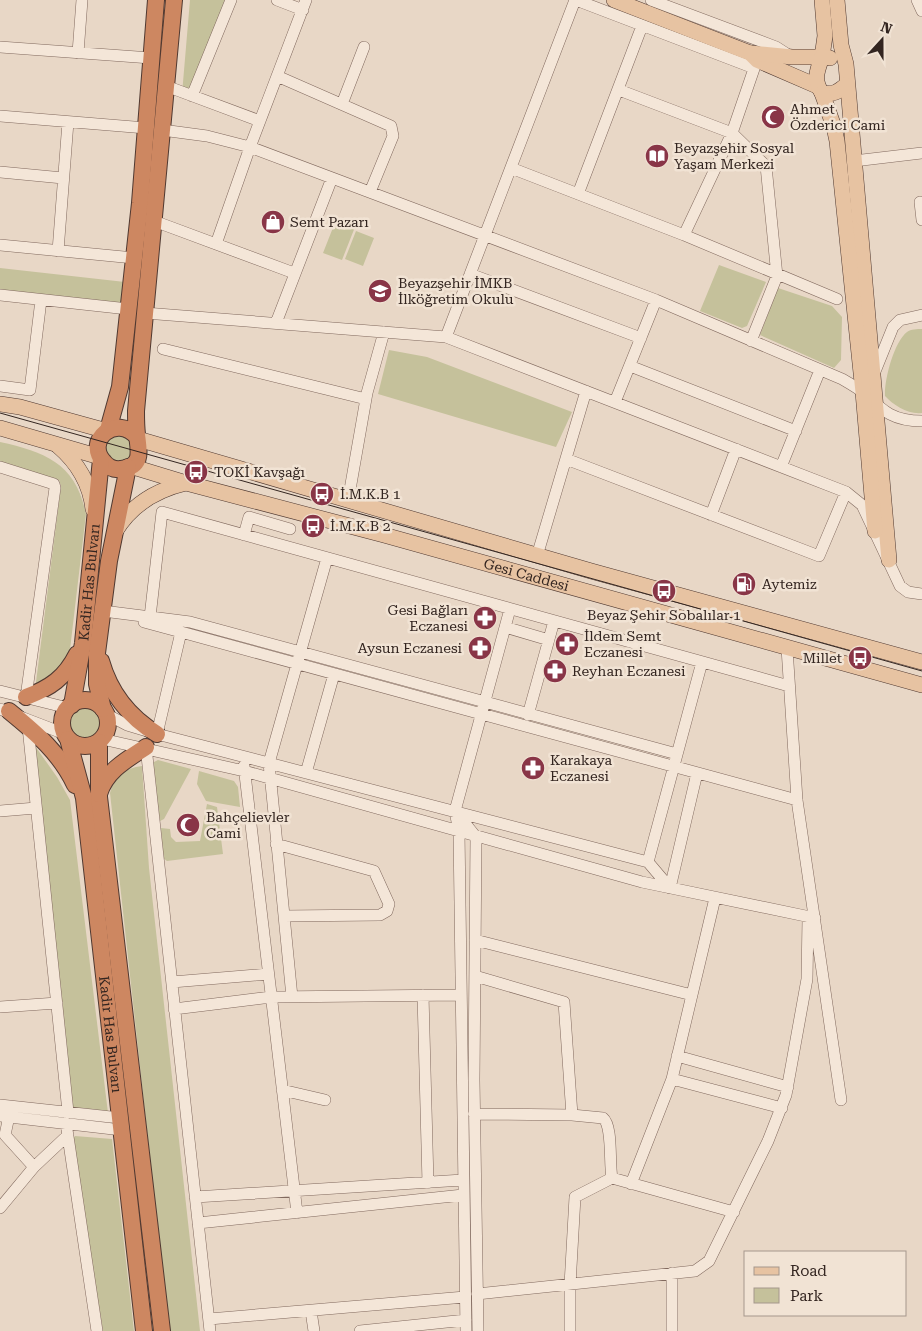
<svg xmlns="http://www.w3.org/2000/svg" width="922" height="1331" font-family="'Roboto Serif',serif">
  <style>
    .green { fill: #c5c19b }
    .lines { fill: none; stroke-linecap: round; stroke-linejoin: round }
    .minor-casing { stroke: #81695e; stroke-width: 12 }
    .major-casing { stroke: #503931; stroke-width: 16 }
    .highway-casing { stroke: #503931; stroke-width: 18 }
    .minor { stroke: #f4e6d8; stroke-width: 11 }
    .major { stroke: #e7c3a2; stroke-width: 15 }
    .highway { stroke: #cd8761; stroke-width: 16 }
    .tram { stroke: #332520; stroke-width: 1 }
    .labels { text-anchor: middle; stroke-width: 5; stroke-linejoin: round; paint-order: stroke }
    .poi-label { font-size: 14px; fill: #332520; stroke: #f1e3d4; text-anchor: start }
    .street-label { font-size: 14px; fill: #332520; stroke: #f1e3d4 }
  </style>
  <rect width="100%" height="100%" fill="#e8d7c6"/>
  <path class="green" d="M190,0H229L194,99L182,94Z
    M336,220L355,227L342,260L323,253Z
    M356,231L374,238L363,266L345,259Z
    M719,265L766,282L747,326L742,328L700,311Z
    M0,268L125,282L123,311L0,298Z
    M778,288L832,306L842,317L841,360L834,368L760,335Z
    M922,329V413C909,415 893,405 885,396C884,380 894,342 907,332C911,329 917,329 922,329Z
    M389,350L427,357L572,412L556,447L378,394Z
    M127,435L135,450L127,461H111L104,446L108,437Z
    M0,442C46,452 76,464 86,514L69,658L66,665L35,690L61,486L59,480L0,462Z
    M68 724a17 17 0 1 1 34 0a17 17 0 1 1-34 0Z
    M35,746L57,777L70,800L108,1113L71,1108Z
    M158,760L191,769L164,819L160,821L152,763Z
    M142,766L149,868L200,1331H169L110,793C114,777 125,768 142,766Z
    M199,771L234,781L238,787L240,807L206,801L197,784Z
    M207,804L217,807L223,854L167,861L163,858L161,828L170,829L171,837L176,842L200,841Z
    M75,1136L112,1139L134,1331H103L72,1141Z"/>
  <g class="lines">
    <g class="minor-casing">
      <path id="minor" d="M277,0L303,10
        M576,0L754,68
        M651,0L776,47L790,56
        M917,0L922,11
        M0,47L151,58
        M78,53L82,0
        M277,76L391,126L393,136L370,192
        M166,86L260,121
        M619,90L732,133L766,166L777,276L751,341
        M192,96L231,0
        M342,104L364,47
        M0,116L146,128
        M162,130L207,136L250,147L656,300L842,379C849,383 858,388 865,394C884,412 894,421 922,421
        M854,161L922,153
        M511,168L684,235L837,299
        M0,172L63,178
        M578,194L642,26
        M920,202L922,220
        M154,221L294,273
        M684,235L732,133L757,60
        M216,244L250,147L306,0
        M0,245L134,258
        M58,251L68,122
        M470,274L641,338
        M0,295L128,309
        M145,313L446,337L846,492L862,505L900,586L908,592L922,594
        M276,323L332,178
        M446,337L575,0
        M163,349L366,399
        M630,366L796,431
        M874,374L893,327L900,320L922,315
        M0,386L30,390L41,300
        M615,402L656,300
        M566,459L819,556L846,492
        M0,467L54,484L55,488L26,697
        M781,467L820,370
        M348,501L367,393L384,332
        M711,515L736,449
        M244,535L249,517L290,529
        M537,556L586,391
        M103,611L190,622L677,754
        M150,617L162,512L789,686
        M144,622L181,632
        M505,627L549,640
        M787,648L797,800L841,1100
        M0,691L68,708
        M0,709L65,734
        M106,714L127,725L157,734L648,862L670,888
        M528,715L554,621
        M28,727L68,1112
        M157,734L181,632L797,800
        M102,739L244,771L642,882L815,918
        M146,747L210,1331
        M244,766L297,1213
        M306,773L334,674
        M0,811L36,808
        M456,812L476,837L474,1080L478,1331
        M276,844L374,871L389,904L387,911L380,915L284,916
        M648,862L702,662
        M670,888L697,773
        M475,940L692,995
        M475,976L564,1002L572,1115
        M172,982L268,974
        M423,995L428,1183
        M292,997L269,763L327,558
        M0,1007L57,1003
        M174,1009L271,997L460,995
        M677,1056L788,1087
        M672,1079L782,1108
        M282,1090L325,1100
        M0,1105L120,1118
        M474,1114L572,1115L603,1118C613,1126 609,1163 612,1178
        M0,1116L122,1130
        M9,1116L5,1135L34,1167
        M66,1123L97,1331
        M631,1184L672,1079L715,898
        M195,1197L463,1180
        M0,1208L34,1167L68,1135
        M198,1223L463,1195
        M672,1273V1331
        M477,1294L695,1271L709,1261L768,1141L786,1095L807,979L808,919
        M311,1311L314,1331
        M209,1319L465,1297
        M360,1331L466,1320
        M466,1331L459,832L455,811L510,609
        M570,1331V1285L575,1197L612,1178L734,1212"/>
    </g>
    <g class="major-casing">
      <g id="major">
        <path d="M614,0L750,53L757,60L817,86"/>
        <path d="M837,0L841,45L846,64L889,560"/>
        <path d="M751,53L792,57H822L825,36L822,0"/>
        <path d="M830,58L822,57C817,71 813,80 822,93C833,95 838,92 846,85"/>
        <path d="M822,93L834,127L837,141L863,392L875,531"/>
        <path d="M0,404L20,407L107,431"/>
        <path d="M0,428L100,457"/>
        <path d="M138,439L591,571L922,662"/>
        <path d="M58,446C78,463 90,484 93,509"/>
        <path id="s1" d="M130,466L186,483L384,535L922,685"/>
        <path d="M115,532C131,505 156,490 186,483"/>
      </g>
    </g>
    <g class="highway-casing">
      <g id="highway">
        <path d="M108,430L120,387L140,203L156,0"/>
        <path d="M137,437C116,413 84,441 104,462C108,467 114,470 121,469C145,467 138,448 137,434C136,426 136,418 136,411L174,0"/>
        <path d="M101,661C110,693 129,717 157,734"/>
        <path d="M26,697C50,688 65,678 77,654"/>
        <circle cx="85" cy="723" r="23"/>
        <path id="s2" d="M72,705L83,643L101,459"/>
        <path d="M103,709L97,684V653L109,561L128,467"/>
        <path d="M9,711C36,733 60,753 75,785"/>
        <path id="s3" d="M68,739L84,798L144,1331"/>
        <path d="M99,742V797L162,1331"/>
        <path d="M99,794C106,771 126,760 146,747"/>
      </g>
    </g>
    <use href="#minor" class="minor"/>
    <use href="#major" class="major"/>
    <use href="#highway" class="highway"/>
    <path class="tram" d="M0,413L922,671"/>
  </g>
  <defs>
    <g id="mosque-disc" transform="scale(1.25)"><circle r="9.5" fill="#893547" stroke="#f1e3d4"/><path d="M3.5-4.9A6 6 0 1 0 3.5 4.9A5 5 0 1 1 3.5-4.9Z" fill="#fff"/></g>
    <g id="library-disc" transform="scale(1.25)"><circle r="9.5" fill="#893547" stroke="#f1e3d4"/><path d="M-6-4Q-3-5.5-.7-3.5V5Q-3 3-6 4ZM6-4Q3-5.5 .7-3.5V5Q3 3 6 4Z" fill="#fff"/></g>
    <g id="shop-disc" transform="scale(1.25)"><circle r="9.5" fill="#893547" stroke="#f1e3d4"/><path d="M-5-2.5h2.3a2.7 3.5 0 0 1 5.4 0H5L5.5 6h-11ZM-1.5-2.5h3a1.5 2.3 0 0 0-3 0Z" fill="#fff"/></g>
    <g id="school-disc" transform="scale(1.25)"><circle r="9.5" fill="#893547" stroke="#f1e3d4"/><path d="M0-5L7-2L0 1L-7-2ZM-4 1L0 2.5L4 1V4Q0 6-4 4Z" fill="#fff"/></g>
    <g id="bus-disc" transform="scale(1.25)"><circle r="9.5" fill="#893547" stroke="#f1e3d4"/><path d="M-5-6H5V4H4V6H2V4H-2V6H-4V4H-5ZM-3.5-4V0h7V-4ZM-3.5 1.2v1.5H-2V1.2ZM2 1.2v1.5H3.5V1.2Z" fill="#fff"/></g>
    <g id="fuel-disc" transform="scale(1.25)"><circle r="9.5" fill="#893547" stroke="#f1e3d4"/><path d="M-5.5-6h7V0h2V4h1.3V-2.5L3-4.5l.8-.8L6-3V5H2.5V1h-1V6h-7ZM-4.2-4.7v3.2H.2V-4.7Z" fill="#fff"/></g>
    <g id="pharmacy-disc" transform="scale(1.25)"><circle r="9.5" fill="#893547" stroke="#f1e3d4"/><path d="M-2-6h4v4h4v4h-4v4h-4v-4h-4v-4h4Z" fill="#fff"/></g>
  </defs>
  <g fill-rule="evenodd">
    <use href="#mosque-disc" x="773" y="117"/>
    <use href="#library-disc" x="657" y="156"/>
    <use href="#shop-disc" x="273" y="222"/>
    <use href="#school-disc" x="380" y="291"/>
    <use href="#bus-disc" x="196" y="472"/>
    <use href="#bus-disc" x="322" y="494"/>
    <use href="#bus-disc" x="313" y="526"/>
    <use href="#fuel-disc" x="744" y="584"/>
    <use href="#bus-disc" x="664" y="591"/>
    <use href="#pharmacy-disc" x="485" y="618"/>
    <use href="#pharmacy-disc" x="567" y="644"/>
    <use href="#pharmacy-disc" x="480" y="648"/>
    <use href="#bus-disc" x="860" y="658"/>
    <use href="#pharmacy-disc" x="555" y="671"/>
    <use href="#pharmacy-disc" x="533" y="768"/>
    <use href="#mosque-disc" x="188" y="825"/>
  </g>
  <g class="labels">
    <g class="poi-label">
      <text x="790" y="114">Ahmet<tspan x="790" dy="16">Özderici Cami</tspan></text>
      <text x="674" y="153">Beyazşehir Sosyal<tspan x="674" dy="16">Yaşam Merkezi</tspan></text>
      <text x="290" y="227">Semt Pazarı</text>
      <text x="398" y="288">Beyazşehir İMKB<tspan x="398" dy="16">İlköğretim Okulu</tspan></text>
      <text x="214" y="477">TOKİ Kavşağı</text>
      <text x="340" y="499">İ.M.K.B 1</text>
      <text x="330" y="531">İ.M.K.B 2</text>
      <text x="762" y="589">Aytemiz</text>
      <text x="468" y="615" text-anchor="end">Gesi Bağları<tspan x="468" dy="16">Eczanesi</tspan></text>
      <text x="664" y="620" text-anchor="middle">Beyaz Şehir Sobalılar 1</text>
      <text x="584" y="641">İldem Semt<tspan x="584" dy="16">Eczanesi</tspan></text>
      <text x="462" y="653" text-anchor="end">Aysun Eczanesi</text>
      <text x="842" y="663" text-anchor="end">Millet</text>
      <text x="572" y="676">Reyhan Eczanesi</text>
      <text x="550" y="765">Karakaya<tspan x="550" dy="16">Eczanesi</tspan></text>
      <text x="206" y="822">Bahçelievler<tspan x="206" dy="16">Cami</tspan></text>
    </g>
    <g class="street-label">
      <text dy="5" stroke="none"><textPath href="#s1" startOffset="411">Gesi Caddesi</textPath></text>
      <text dy="5" stroke="none"><textPath href="#s2" startOffset="124">Kadir Has Bulvarı</textPath></text>
      <text dy="5" stroke="none"><textPath href="#s3" startOffset="299">Kadir Has Bulvarı</textPath></text>
    </g>
  </g>
  <rect x="744" y="1251" width="162" height="65" fill="#f1e3d4" stroke="#a5978c"/>
  <rect x="754" y="1267" width="25" height="8" fill="#e7c3a2" stroke="#a5978c"/>
  <text x="790" y="1276" font-size="15" fill="#332520">Road</text>
  <rect x="754" y="1288" width="25" height="15" fill="#c5c19b" stroke="#a5978c"/>
  <text x="790" y="1301" font-size="15" fill="#332520">Park</text>
  <g transform="translate(882 40) rotate(21)" stroke="#f1e3d4" stroke-width="4" paint-order="stroke">
  <path d="M0-4L9 19L0 12L-9 19Z" fill="#332520"/>
  <text y="-8" font-size="14" font-weight="bold" text-anchor="middle" fill="#332520">N</text>
  </g>
</svg>
